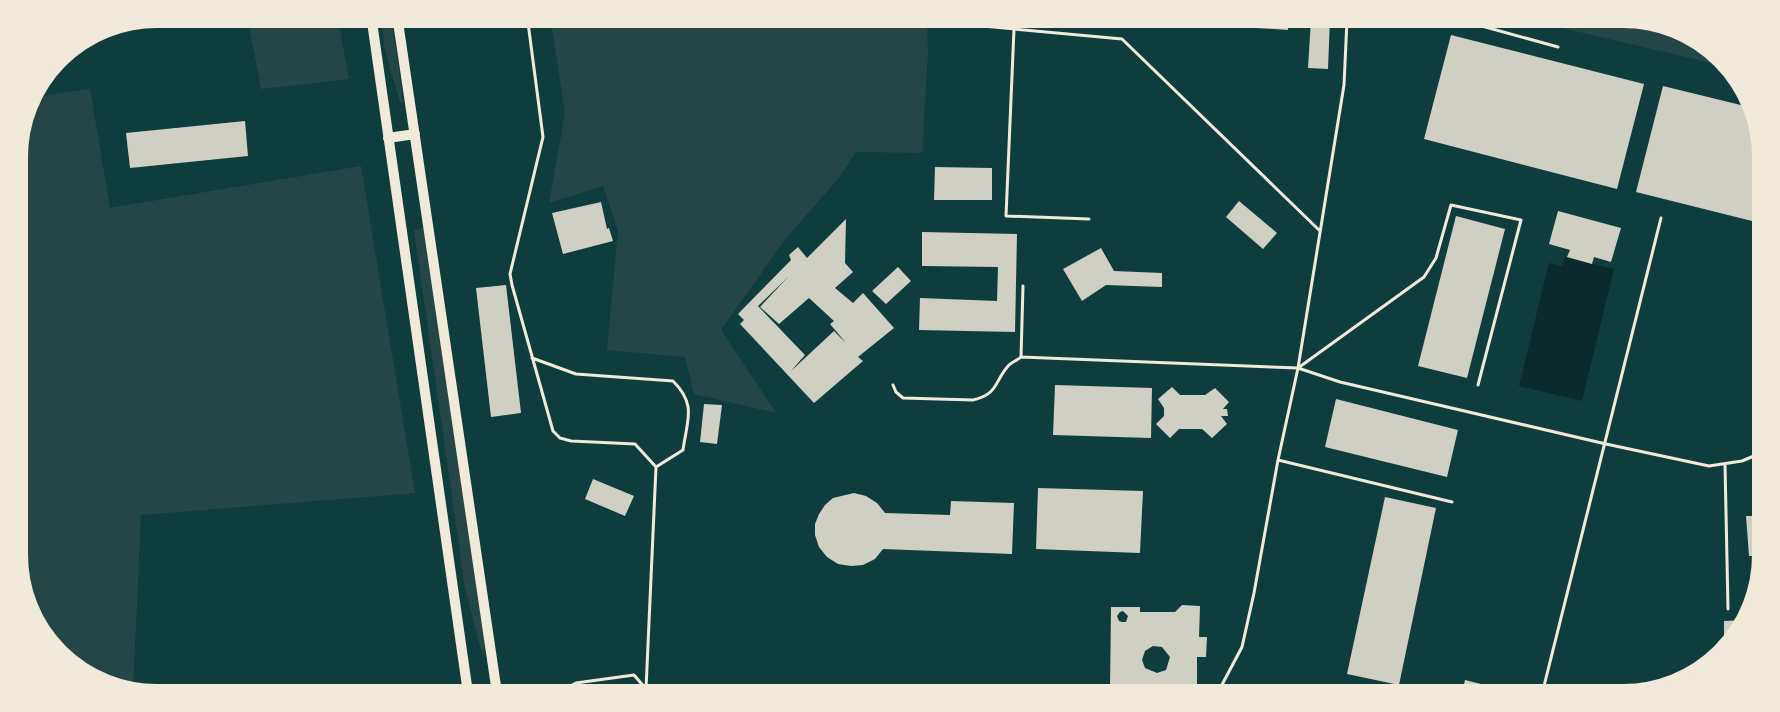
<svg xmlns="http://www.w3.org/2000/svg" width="1780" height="712" font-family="'Noto Sans',sans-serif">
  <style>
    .green { fill: #244646 }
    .water { fill: #0a2a2b }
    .building { fill: #cfcfc3; fill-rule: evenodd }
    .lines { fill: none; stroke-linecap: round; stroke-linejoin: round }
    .service { stroke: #f1e9da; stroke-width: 3 }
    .primary { stroke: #f1e9da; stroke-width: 10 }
    .rim { fill: none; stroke: #f1e9da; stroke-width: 8 }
  </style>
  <rect width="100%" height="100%" fill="#0f3d3e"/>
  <path class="green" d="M259,14H337L349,79L261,89L248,20Z
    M380,15H391L403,102H400L385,50Z
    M550,16L927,17L928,53L922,153L856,152L839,178L786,238L721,330L776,413L694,394L685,357L607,350L618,230L603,186L549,203L565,113Z
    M1564,21H1670L1737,69L1562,28Z
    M90,89L110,208L361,166L415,493L141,515L133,691H110L49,649L16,583L14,147L27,98Z
    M424,228L485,643L484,656L480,647L465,588L414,230Z"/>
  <path class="water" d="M1565,257L1614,269L1582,401L1519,386L1549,263L1562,266Z"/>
  <path class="building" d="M1145,19H1288V30L1145,21Z
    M1311,19H1330L1328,69L1308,68Z
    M1451,35L1644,84L1617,189L1424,139Z
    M1663,86L1753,108L1765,138L1764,224L1636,192Z
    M245,121L248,156L130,168L126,133Z
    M935,167L992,168V200H934Z
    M1239,201L1277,233L1263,249L1226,217Z
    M601,202L607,229L609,228L613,241L563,254L552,213Z
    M1558,211L1621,228L1611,262L1594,257L1592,264L1567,257L1570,250L1549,244Z
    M1456,216L1505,229L1467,378L1418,366Z
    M846,219L845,263L853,272L835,288L853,303L863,293L894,328L858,357L863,361L814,403L740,324L744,320L738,314L791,260L789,255L798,247L807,258ZM789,276L760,307L779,324L809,298L834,321L830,324L846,343L834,331L791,371L805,355L758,306Z
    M922,232L1017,234L1015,332L919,330L920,298L997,301L998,267L922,266Z
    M1101,248L1114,271L1162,273V287L1106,285L1082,301L1063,269Z
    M898,267L911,281L886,304L872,291Z
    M506,285L521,413L491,417L476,288Z
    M1055,385L1152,388L1151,438L1053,435Z
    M1172,387L1180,395H1205L1215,388L1229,402L1223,409H1227L1228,416H1221L1227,424L1212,438L1202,429H1179L1170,438L1156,424L1164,416V408L1158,399Z
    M1336,399L1458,430L1447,477L1325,447Z
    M704,404L722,405L717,444L700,442Z
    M593,479L634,496L625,516L585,499Z
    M1038,488L1143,491L1140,553L1036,549Z
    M854,493L866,496L877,503L885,513L950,515L951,501L1014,503L1012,554L883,549L875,559L863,565L851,566L838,564L827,557L819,547L815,535V524L819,514L825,505L833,498Z
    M1385,497L1436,508L1399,685L1347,674Z
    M1746,516H1760L1759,556H1749Z
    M1182,605L1200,606L1199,637H1207L1206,657H1197V691H1182L1175,696H1143L1138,689H1110L1111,607H1140V612H1175ZM1123,611L1128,616L1126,622H1122L1119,621L1117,616L1120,612ZM1153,646L1162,647L1170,657L1166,670L1157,673L1145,668L1142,660L1145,651Z
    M1745,620L1730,641L1724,649V621Z
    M1465,680L1513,692L1511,698L1461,697Z"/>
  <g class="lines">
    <path class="service" d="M527,15L543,137L510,274L512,285L553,431L560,438L571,441L635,444L656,467L646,689L766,694
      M943,18L947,26L971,25L1122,39L1319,230
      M1460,20L1558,47
      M1014,29L1006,216L1089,219
      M1021,357L1023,286
      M532,358L576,374L673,381C697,405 687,420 683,450L656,467
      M1298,368L1424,277L1436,258L1451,205L1521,220L1478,385
      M893,385L896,392L903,398L973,400C999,394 994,381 1009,365C1012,362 1018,360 1021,357L1298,368L1340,382L1606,444L1709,466L1742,461L1761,453
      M1278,460L1452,502
      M1725,464L1728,609
      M561,691L567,693
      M545,693L561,691L576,683L634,675L646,689L638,693
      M1216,696L1242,647L1254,593L1278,460L1298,368L1344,85L1347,20
      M1541,698L1661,218"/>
    <path class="primary" d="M371,15L468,693
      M397,15L497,693
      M388,138L415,134"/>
  </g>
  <path d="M0 0H1780V712H0ZM157 24H1623A133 133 0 0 1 1756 157V555A133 133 0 0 1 1623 688H157A133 133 0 0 1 24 555V157A133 133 0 0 1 157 24Z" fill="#f1e9da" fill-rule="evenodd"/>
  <path class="rim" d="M157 24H1623A133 133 0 0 1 1756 157V555A133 133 0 0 1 1623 688H157A133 133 0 0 1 24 555V157A133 133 0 0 1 157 24Z"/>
</svg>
